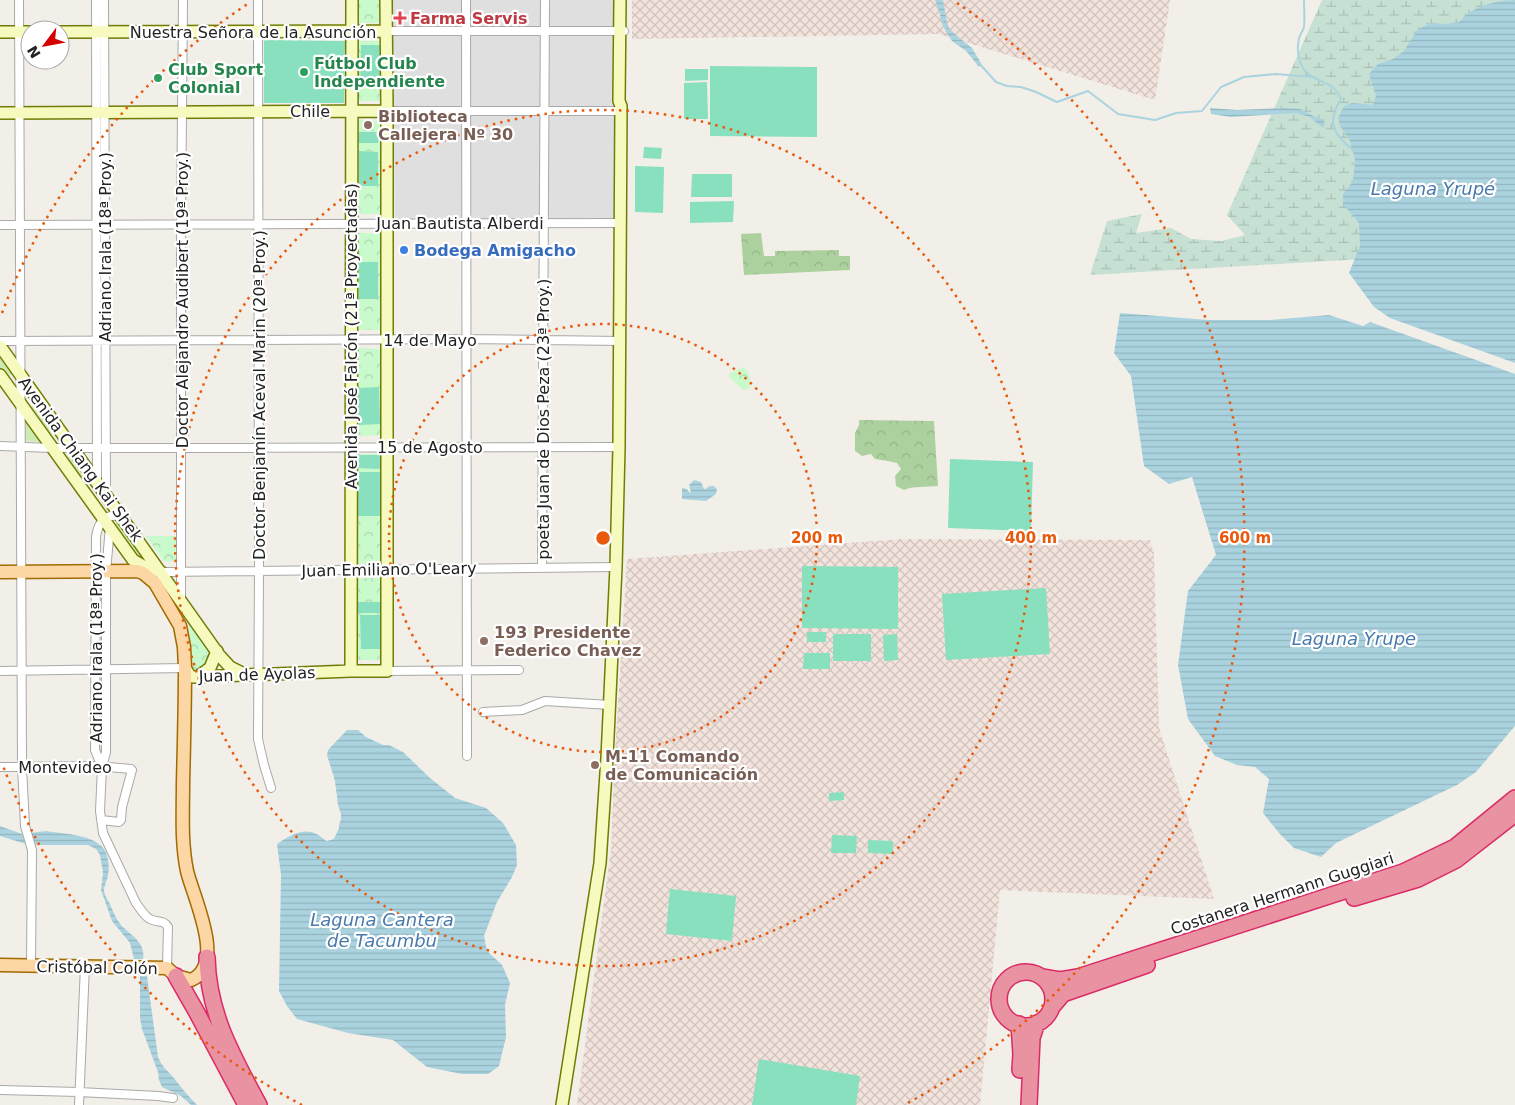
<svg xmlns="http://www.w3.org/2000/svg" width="1515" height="1105" font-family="'DejaVu Sans',sans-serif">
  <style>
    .residential { fill: #e0dfdf }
    .military { fill: url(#military-cross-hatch) }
    .grass { fill: #cdebb0 }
    .forest { fill: url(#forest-crowns) }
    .wetland { fill: url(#wetland-marsh) }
    .park { fill: url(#park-crowns) }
    .pitch { fill: #88e0be }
    .water { fill: url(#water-rules) }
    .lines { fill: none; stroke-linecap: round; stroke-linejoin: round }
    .stream { stroke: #aad3df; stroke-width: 2 }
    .street-casing { stroke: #a9a9a9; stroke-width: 10 }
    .secondary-casing { stroke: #707d05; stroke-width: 14 }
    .primary-casing { stroke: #a06b00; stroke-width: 15 }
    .highway-casing { stroke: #dc2a67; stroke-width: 18 }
    .street { stroke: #fff; stroke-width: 8 }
    .secondary { stroke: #f7fabf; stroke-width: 11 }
    .primary { stroke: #fcd6a4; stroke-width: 12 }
    .highway { stroke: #e892a2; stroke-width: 15 }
    .ring { fill: none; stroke: #e8590c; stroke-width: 2.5; stroke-dasharray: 2.5 5 }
    .health-dot { fill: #e0444e; stroke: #fff; stroke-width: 2 }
    .leisure-dot { fill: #2e9e5b; stroke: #fff; stroke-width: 2 }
    .education-dot { fill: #8d6e63; stroke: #fff; stroke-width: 2 }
    .shop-dot { fill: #3f7fe0; stroke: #fff; stroke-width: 2 }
    .labels { text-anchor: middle; stroke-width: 4.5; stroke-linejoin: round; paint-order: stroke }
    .health-label { font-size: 16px; font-weight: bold; fill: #be3a42; stroke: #fff; text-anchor: start }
    .street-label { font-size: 16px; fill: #222; stroke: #fff }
    .leisure-label { font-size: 16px; font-weight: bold; fill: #27864d; stroke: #fff; text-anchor: start }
    .education-label { font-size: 16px; font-weight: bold; fill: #785e54; stroke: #fff; text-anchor: start }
    .shop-label { font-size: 16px; font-weight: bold; fill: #366cbe; stroke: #fff; text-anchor: start }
    .water-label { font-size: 18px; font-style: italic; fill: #4a7aab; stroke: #fff }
    .centre { fill: #e8590c; stroke: #fff; stroke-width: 2.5 }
    .ring-label { font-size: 15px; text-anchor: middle; font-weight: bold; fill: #e8590c; stroke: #fff; stroke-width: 4.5; stroke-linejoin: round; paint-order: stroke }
  </style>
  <defs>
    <pattern id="military-cross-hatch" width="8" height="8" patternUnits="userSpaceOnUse" patternTransform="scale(1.25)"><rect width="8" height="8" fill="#f3e3dd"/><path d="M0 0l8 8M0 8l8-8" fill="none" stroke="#d0c2bd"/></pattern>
    <pattern id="forest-crowns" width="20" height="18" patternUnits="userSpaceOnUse" patternTransform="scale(1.25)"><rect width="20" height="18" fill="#add19e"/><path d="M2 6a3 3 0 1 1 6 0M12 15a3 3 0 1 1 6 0" fill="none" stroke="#95b388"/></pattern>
    <pattern id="wetland-marsh" width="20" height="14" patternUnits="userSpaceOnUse" patternTransform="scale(1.25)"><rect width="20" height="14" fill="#c6e0d4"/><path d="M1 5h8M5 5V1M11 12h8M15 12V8" fill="none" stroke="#aac0b6"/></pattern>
    <pattern id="park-crowns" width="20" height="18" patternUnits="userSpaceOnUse" patternTransform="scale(1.25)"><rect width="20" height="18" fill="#c8facc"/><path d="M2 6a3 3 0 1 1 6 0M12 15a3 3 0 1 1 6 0" fill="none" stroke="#acd6af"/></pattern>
    <pattern id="water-rules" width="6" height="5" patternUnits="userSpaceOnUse" patternTransform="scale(1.25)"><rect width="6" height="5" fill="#aad3df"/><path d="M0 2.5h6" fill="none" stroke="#92b5bf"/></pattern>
  </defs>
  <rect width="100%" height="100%" fill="#f2efe9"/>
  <path class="residential" d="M392,0H617L616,218L395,221Z"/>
  <path class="military" d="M632,0H1170L1155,100L939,34L632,39Z
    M903,539L1150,540L1154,553L1159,728L1214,899L1000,890L980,1105H577L611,850L615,754L627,559Z"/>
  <path class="grass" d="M100,230H102V331L101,332H100Z
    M101,347L102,348L101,439L100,438V348Z
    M0,354L12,373L10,376L5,375L0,368Z
    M33,404L36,405L53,430L52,433L49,434L30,408Z
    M24,418L42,441L41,442L24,441Z
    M71,455L88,478L86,482H83L67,461V458Z
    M117,522H120L144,558L140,561L114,526Z
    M101,580L102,581L103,661L101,662L100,660V581Z
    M102,674L103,675L102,756L100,755V675Z"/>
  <path class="forest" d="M761,233L764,256H775V251L839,250V256H850V270L744,275L741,234Z
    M859,420L934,421L938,486C928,487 912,486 904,490L896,486L895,476L901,469L897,463L888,461L875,459L871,454L862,456L855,451V433L859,425Z"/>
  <path class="wetland" d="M1322,0H1515V250L1090,275L1107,221L1142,214L1136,233L1171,228L1191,239L1221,241L1245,235L1227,215Z"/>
  <path class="park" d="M357,0H381V23H357Z
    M357,41H381V101H357Z
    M357,120L381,121V214H357Z
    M356,233H381V330H357Z
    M357,348L381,349L382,435L357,436Z
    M743,367C751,372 750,378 750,387L748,389L743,390L729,377V374Z
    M357,454H381V563L357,564Z
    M146,536H177V562L164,561Z
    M357,578H382V660H357Z
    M189,624H190L214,653C209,666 205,672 190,672Z"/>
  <path class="pitch" d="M264,40L345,41L344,103H264Z
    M361,45H379L380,46L381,83H360Z
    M710,66L817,67V137L710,136Z
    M685,69H708V80L685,81Z
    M707,82L708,119H684V83Z
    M359,132H378V143H358Z
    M644,147L662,148L661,159L643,158Z
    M359,151L378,152V186H359Z
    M635,166L664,167L663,213L635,212Z
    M692,174H732V197H691Z
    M734,201L733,222L690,223V202Z
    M359,262H378V299H359Z
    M379,387L380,424L359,425V388Z
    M357,455H380V469L357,468Z
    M950,459L1033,462L1031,531L948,528Z
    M358,472H381L382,516H358Z
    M802,566L898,567V629L802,628Z
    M1046,588L1050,654L946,660L942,594Z
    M358,602H380V613H358Z
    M360,615H380V649H361Z
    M510,627L528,628L527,639L509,638Z
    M807,632H826V642H807Z
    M833,634H871V661H833Z
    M897,634L898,660L884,661L883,635Z
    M804,653H830V669H803Z
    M844,792V800L829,801V793Z
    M832,835L857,836L856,853H831Z
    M868,840L893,841V854L868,853Z
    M670,889L736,896L732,941L666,934Z
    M759,1059L860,1076L856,1105H752Z"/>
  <path class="water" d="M935,0H943L947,23L950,30L972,48L981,63L979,67L966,51L952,41L946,32Z
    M1515,0V363L1390,318L1374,307L1349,273L1360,246L1359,223L1343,204V194L1353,181L1355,160L1350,141L1340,126L1338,118L1344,106L1352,103L1373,105L1376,96L1369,74L1378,64L1393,59L1404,51L1417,30L1430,23L1445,24L1459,22C1473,6 1494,1 1515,0Z
    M1210,108L1237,110L1284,108L1300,109L1325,122L1323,128L1310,117L1296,113L1231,117L1211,114Z
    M1120,313L1208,320H1270L1329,315L1363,326L1370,322L1515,374V726L1476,772L1457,785L1336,843L1321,857L1294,848L1279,833L1263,813L1269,779L1255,767L1237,765L1215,756L1188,719L1178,665L1188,591L1216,555L1192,477L1169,484L1144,466L1131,376L1114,353Z
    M694,480L701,482L704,489H705L710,486H714L717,489L716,494L706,501L682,499V488L687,489L688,491L691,493L689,485Z
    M347,730H358L366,737L383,745H389L403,752L430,778L455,798L486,808L503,823L516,845L517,865L512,877L497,902L484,936L487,951L502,965L510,983L505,1005L506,1037L499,1066L488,1074H462L427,1067L393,1040L348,1033L297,1019L287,1006L279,991L281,875L277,844C288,837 303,827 316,834C320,835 323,839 327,841L334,839L339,828V824L341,820V814L338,805L335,781L327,755L328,750Z
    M0,826L22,834L26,844L0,836Z
    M46,831C63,834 93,834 104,849C109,856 110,871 107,879C106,883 104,886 104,890C104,895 108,900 110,904C113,911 116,919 121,925C130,935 146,942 143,959H134L130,943L112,921L101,890L103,873L100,855L96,849L88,845H36L30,833Z
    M140,974L147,976L158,1057C163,1068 166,1069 173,1077C181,1087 188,1096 197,1105H191L181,1096L162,1087L159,1080L158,1072L142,1029L140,1018Z"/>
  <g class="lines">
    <path class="stream" d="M1304,0C1304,9 1305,19 1304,27C1303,31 1300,35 1299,38C1296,54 1299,71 1315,78C1328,85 1335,85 1341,99C1326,122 1333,134 1353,150
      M941,17L944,26L946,29
      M979,63L996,82L1007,86L1021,87L1036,92L1057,102L1088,91L1118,114L1155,120L1176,113L1202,111L1221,87L1244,77L1276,74L1312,77"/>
    <g class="street-casing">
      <path id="street" d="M19,0L22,767L25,826L32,850L31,965
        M96,0L97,481
        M104,0L106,494
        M258,0L259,571L258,739L264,765L271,788
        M466,0L467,756
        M386,31H624
        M387,111H621
        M0,225L620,223
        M0,341L467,339L620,341
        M0,446L52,448L619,447
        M110,527L106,572V752L102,767L100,811L103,833L136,903C140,908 144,916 150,919C157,923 163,919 168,927L167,968
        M542,568L545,0
        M161,572L616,567
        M181,600V224L183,0
        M0,671L185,668
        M387,671L519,670
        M483,712L522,710L545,701L610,705
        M0,767L97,766L131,769L132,770L122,807L121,820L119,822L101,820
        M102,767L95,750L96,537C98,522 106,512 122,517
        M0,1090L79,1092L158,1096L173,1098
        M79,1105L85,966"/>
    </g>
    <g class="secondary-casing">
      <path id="secondary" d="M0,32H30
        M60,32L386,31
        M0,113L387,111
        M0,346L219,655L230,667L244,674
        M0,375L133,560L145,567L161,572
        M185,668L190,676L193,677L351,671H387V111L386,0
        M351,671L352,0
        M199,676L210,668L217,651
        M562,1105L600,863L607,758L616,567L619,447L621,106L619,101L620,0"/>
    </g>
    <g class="primary-casing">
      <path id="primary" d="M0,572L137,571L143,573L155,583L180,626L184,647L185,668C185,707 184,745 183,783C183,813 181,842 187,871C193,897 227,965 191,980L176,976L167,968L0,965"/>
    </g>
    <g class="highway-casing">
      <path id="highway" d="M1354,898L1418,879L1456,860L1515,814
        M207,957C208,1014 233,1056 259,1105
        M999 999a27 27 0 1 1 54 0a27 27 0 1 1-54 0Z
        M176,976L196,1011L246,1105
        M1042,977L1060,980L1078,977L1403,872L1455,847L1515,798
        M1052,1007L1063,994L1147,965
        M1019,1024L1021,1054L1020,1070
        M1029,1105L1032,1038L1037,1023"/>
    </g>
    <use href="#street" class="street"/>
    <use href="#secondary" class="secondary"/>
    <use href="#primary" class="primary"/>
    <use href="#highway" class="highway"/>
  </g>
  <g class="ring">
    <circle cx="603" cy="538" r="214"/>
    <circle cx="603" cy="538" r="428"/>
    <path d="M302 1105A642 642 0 0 1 2 763M2 313A642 642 0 0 1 249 3M957 3A642 642 0 0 1 904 1105"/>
  </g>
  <path class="health-dot" d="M397.5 10.5h5v5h5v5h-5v5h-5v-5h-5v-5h5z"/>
  <g class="leisure-dot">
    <circle cx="304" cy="72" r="5"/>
    <circle cx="158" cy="78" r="5"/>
  </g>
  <g class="education-dot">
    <circle cx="368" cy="125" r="5"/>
    <circle cx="484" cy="641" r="5"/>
    <circle cx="595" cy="765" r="5"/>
  </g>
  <circle class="shop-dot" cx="404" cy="250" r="5"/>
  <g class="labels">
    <g class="health-label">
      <text x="410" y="24">Farma Servis</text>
    </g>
    <g class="street-label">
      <text x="253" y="38">Nuestra Señora de la Asunción</text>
      <text x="310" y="117">Chile</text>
      <text x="460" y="229">Juan Bautista Alberdi</text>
      <text transform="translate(105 247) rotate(-90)" y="6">Adriano Irala (18ª Proy.)</text>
      <text transform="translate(182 300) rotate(-90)" y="6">Doctor Alejandro Audibert (19ª Proy.)</text>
      <text transform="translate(351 336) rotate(-90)" y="6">Avenida José Falcón (21ª Proyectadas)</text>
      <text x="430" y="346">14 de Mayo</text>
      <text transform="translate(259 395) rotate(-90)" y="6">Doctor Benjamín Aceval Marin (20ª Proy.)</text>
      <text transform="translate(543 419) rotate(-90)" y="6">poeta Juan de Dios Peza (23ª Proy.)</text>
      <text x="430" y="453">15 de Agosto</text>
      <text transform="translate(81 459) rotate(54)" y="6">Avenida Chiang Kai Shek</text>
      <text transform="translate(389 569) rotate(-1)" y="6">Juan Emiliano O'Leary</text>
      <text transform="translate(96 648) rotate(-90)" y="6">Adriano Irala (18ª Proy.)</text>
      <text transform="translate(257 674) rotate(-2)" y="6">Juan de Ayolas</text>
      <text x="65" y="773">Montevideo</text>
      <text transform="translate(1282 893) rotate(-18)" y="6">Costanera Hermann Guggiari</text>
      <text transform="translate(97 967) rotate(1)" y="6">Cristóbal Colón</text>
    </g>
    <g class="leisure-label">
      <text x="314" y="69">Fútbol Club<tspan x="314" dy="18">Independiente</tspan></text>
      <text x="168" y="75">Club Sport<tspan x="168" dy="18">Colonial</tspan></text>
    </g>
    <g class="education-label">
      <text x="378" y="122">Biblioteca<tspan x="378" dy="18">Callejera Nº 30</tspan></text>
      <text x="494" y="638">193 Presidente<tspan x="494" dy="18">Federico Chavez</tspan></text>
      <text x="605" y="762">M-11 Comando<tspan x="605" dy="18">de Comunicación</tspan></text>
    </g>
    <g class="shop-label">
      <text x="414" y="256">Bodega Amigacho</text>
    </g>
    <g class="water-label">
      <text x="1433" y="195">Laguna Yrupé</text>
      <text x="1354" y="645">Laguna Yrupe</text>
      <text x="382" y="926">Laguna Cantera<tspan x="382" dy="21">de Tacumbu</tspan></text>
    </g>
  </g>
  <circle cx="603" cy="538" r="8" class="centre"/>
  <g class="ring-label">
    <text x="817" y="543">200 m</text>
    <text x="1031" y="543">400 m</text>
    <text x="1245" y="543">600 m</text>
  </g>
  <g transform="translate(45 45) rotate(238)"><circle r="24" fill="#ffffff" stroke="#a7a7a7"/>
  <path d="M0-4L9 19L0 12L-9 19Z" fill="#d40000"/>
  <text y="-8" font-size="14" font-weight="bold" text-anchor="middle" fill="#222222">N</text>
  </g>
</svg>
